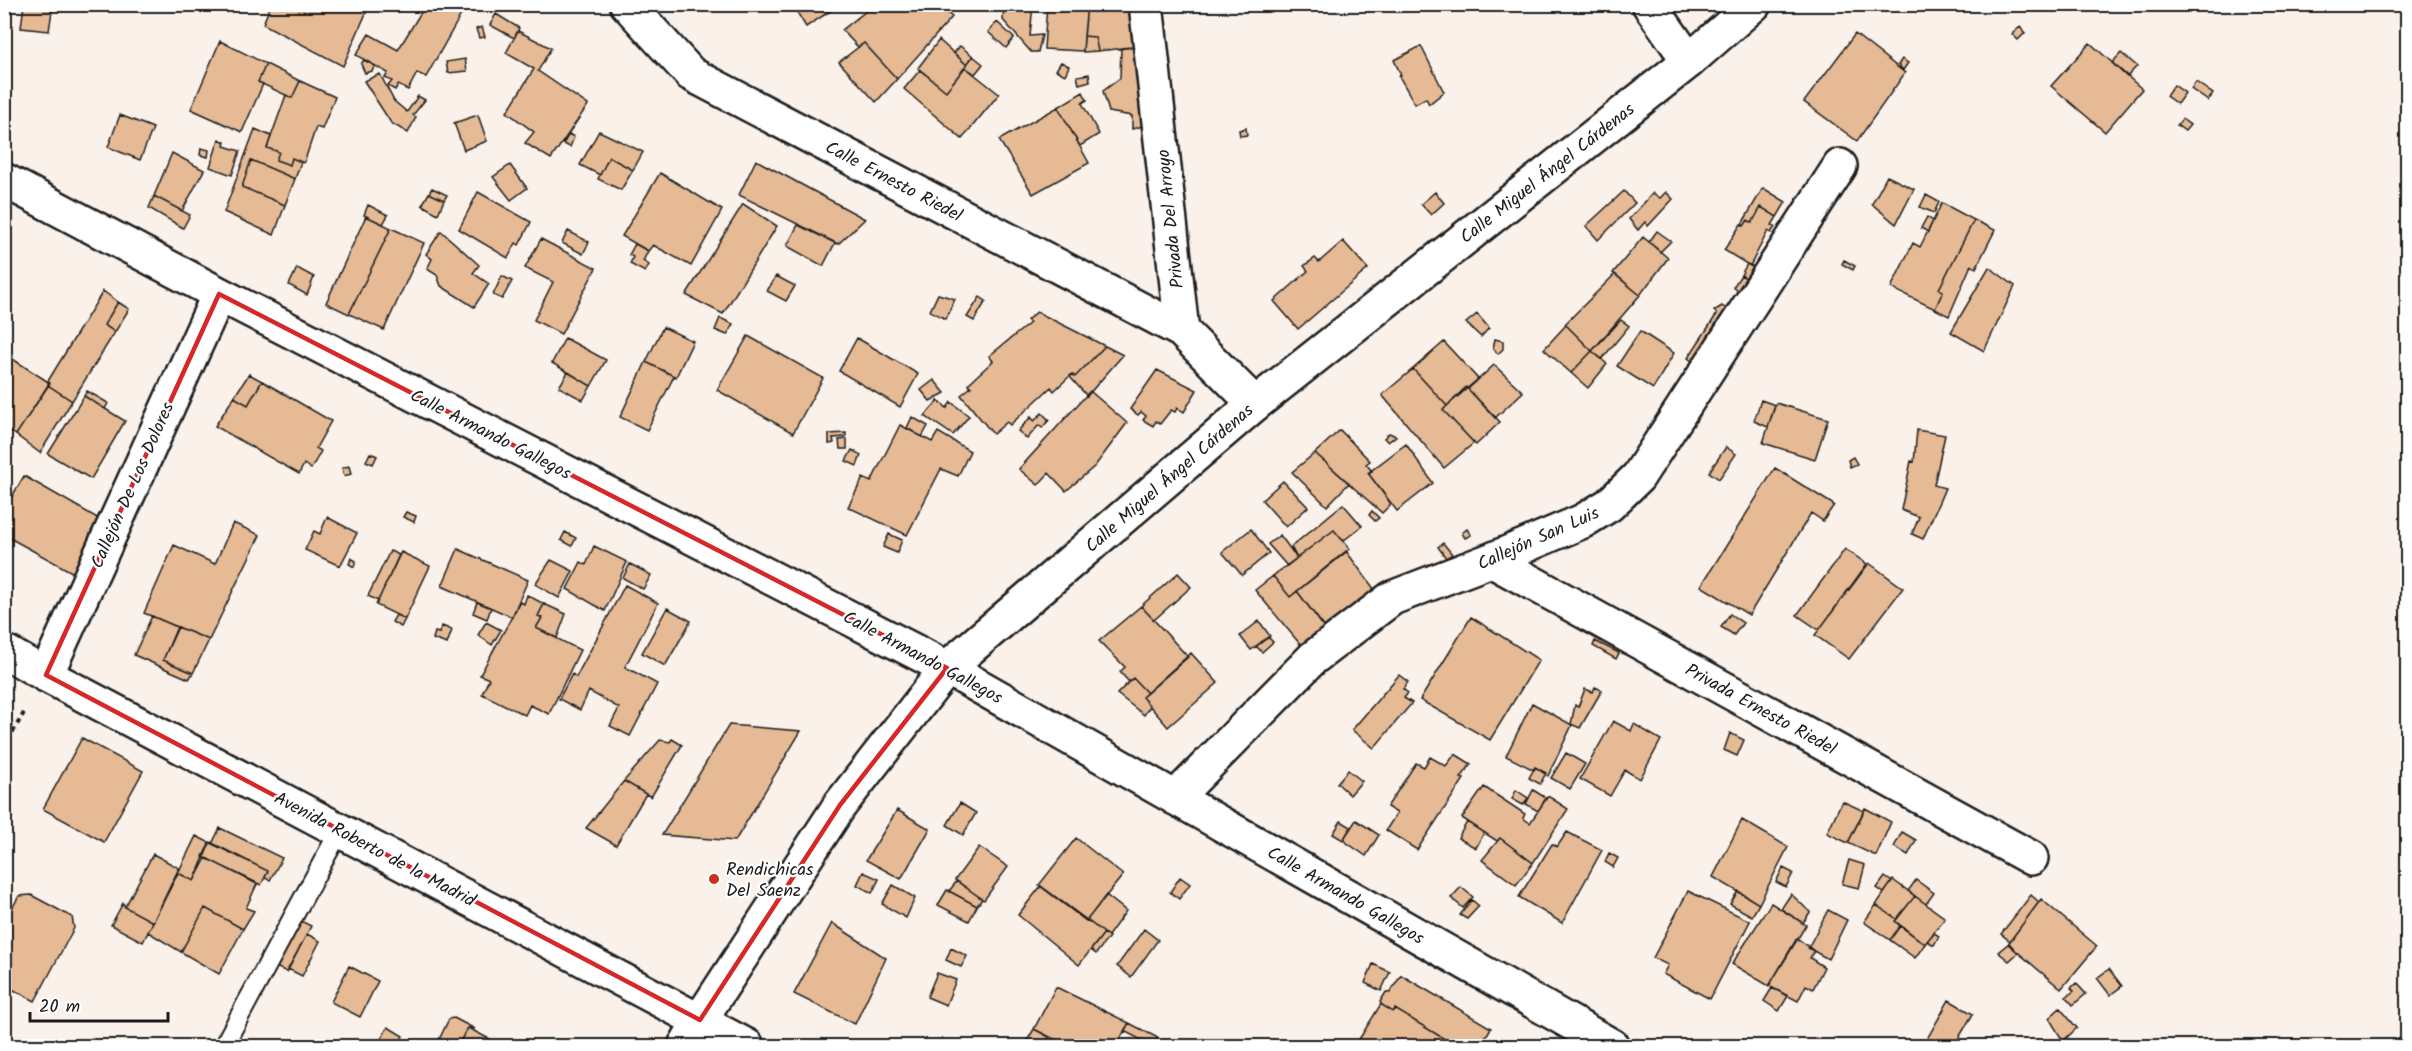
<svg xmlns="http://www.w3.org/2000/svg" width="2412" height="1051" font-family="Kalam,sans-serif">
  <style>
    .building { fill: #e5ba95; stroke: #1c1c1c; stroke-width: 1.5 }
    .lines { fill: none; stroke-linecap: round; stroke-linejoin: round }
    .lane-casing { stroke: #1c1c1c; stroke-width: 22 }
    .street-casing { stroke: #1c1c1c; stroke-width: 38 }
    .secondary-casing { stroke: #1c1c1c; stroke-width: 38 }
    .primary-casing { stroke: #1c1c1c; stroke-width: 38 }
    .path { stroke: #1c1c1c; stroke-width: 4; stroke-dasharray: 4.5 4.5; stroke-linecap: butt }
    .lane { stroke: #fff; stroke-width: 18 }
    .street { stroke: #fff; stroke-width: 33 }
    .secondary { stroke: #fff; stroke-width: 33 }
    .primary { stroke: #fff; stroke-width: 33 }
    .marked { fill: none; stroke: #d62828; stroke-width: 4.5; stroke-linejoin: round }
    .poi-dot { fill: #c8321e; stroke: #fff; stroke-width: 2 }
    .labels { text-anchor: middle; stroke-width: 4.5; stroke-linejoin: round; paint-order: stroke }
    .street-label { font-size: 18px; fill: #1c1c1c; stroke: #fff }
    .poi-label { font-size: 18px; fill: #1c1c1c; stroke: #fff; text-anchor: start }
  </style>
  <rect width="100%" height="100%" fill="#faf1ea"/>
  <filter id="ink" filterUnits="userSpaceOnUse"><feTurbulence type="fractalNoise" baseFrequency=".0167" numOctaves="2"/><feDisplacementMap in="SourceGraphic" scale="12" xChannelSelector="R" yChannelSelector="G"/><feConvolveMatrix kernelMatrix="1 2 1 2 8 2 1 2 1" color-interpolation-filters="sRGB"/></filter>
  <g filter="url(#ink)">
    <path class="building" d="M24,4H53L49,31L21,28Z
      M271,4H370L343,66L263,24Z
      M426,4H467L426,77L417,73L408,90L398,85L395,90L388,86L392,81L385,78L388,73L356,55L369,34L398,50Z
      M792,4H841L806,27Z
      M875,4H937L952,17L897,79L864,43L858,47L842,30Z
      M1004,4H1033L1030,36L1042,35L1038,52H1031L1003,20Z
      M1047,4H1087L1083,51L1044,49Z
      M1087,4H1138L1144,46L1098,51L1095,37L1084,36Z
      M496,14L519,28L514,38L490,25Z
      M997,22L1014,38L1006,48L988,32Z
      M482,27L485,37L479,38L476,29Z
      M2020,27L2025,33L2018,40L2012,34Z
      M518,31L551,48L538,71L588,105L551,159L525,143L534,132L507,112L534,69L506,53Z
      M1855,34L1905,73L1857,141L1804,102Z
      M1084,36L1095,37L1098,51L1083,52Z
      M939,40L967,65L946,91L918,68Z
      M220,41L266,64L258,82L263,84L242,132L191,109Z
      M864,43L897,79L876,102L839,62Z
      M2090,43L2142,89L2105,132L2051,86Z
      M960,46L973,56L966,64L954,53Z
      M1144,46L1150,124L1132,129V116L1109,112L1103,91L1120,78L1121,48Z
      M1421,46L1444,92L1429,104L1426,98L1415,104L1399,76L1401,75L1394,60Z
      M2121,53L2137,66L2127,77L2112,63Z
      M973,56L983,64L975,74L965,67Z
      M465,59L467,71L448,73L446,62Z
      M1902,59L1908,63L1903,70L1898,65Z
      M364,60L375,66L372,71L365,73L361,64Z
      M1061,62L1069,66L1065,75L1056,70Z
      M266,64L300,81L292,98L258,82Z
      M965,67L999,94L962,139L904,89L920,70L946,91Z
      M380,74L394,101L407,112L418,96L425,100L413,115L416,117L408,133L391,123L364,81Z
      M1089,74L1090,81L1079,84L1077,76Z
      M300,81L335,97L322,129L316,127L304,163L292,158L290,165L276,160L279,152L267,148L286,95L292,98Z
      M2196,82L2213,94L2208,101L2191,89Z
      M2174,85L2185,93L2177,104L2166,96Z
      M1083,92L1087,100L1082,103L1099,134L1080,146L1058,107Z
      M1058,107L1089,163L1033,194L999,140Z
      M120,115L153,128L140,160L108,147Z
      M478,115L487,141L464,150L454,123Z
      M2182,119L2190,125L2185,131L2177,125Z
      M1246,128L1247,135L1240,136L1239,130Z
      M255,129L271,136L267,148L279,152L276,160L290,165L292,158L301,162L295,179L251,160L242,187L285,205L274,235L224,212Z
      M599,131L643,152L633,170L609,157L600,175L580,165Z
      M569,134L574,137L570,147L563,144Z
      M219,139L225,142L224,146L240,151L232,175L210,167Z
      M201,148L209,150L208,157L200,155Z
      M172,153L204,170L182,211L154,196Z
      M609,157L633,170L621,190L598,179Z
      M251,160L295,179L285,205L242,187Z
      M756,160L865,219L838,244L739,195Z
      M510,165L527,188L511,200L493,177Z
      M660,173L722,210L691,266L653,245L648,251L622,236Z
      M1887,176L1914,189L1896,224L1872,204Z
      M432,188L447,195L444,200L429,193Z
      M1763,188L1786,202L1777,217L1761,207L1752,223L1748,220L1744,226L1742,224Z
      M1624,191L1635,203L1598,240L1586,226Z
      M478,192L531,222L519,245L516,243L508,258L459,229Z
      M1435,192L1444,203L1431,215L1421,204Z
      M1666,192L1673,199L1648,226L1645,222L1638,230L1629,219L1653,193L1660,198Z
      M429,193L444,200L438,214L422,205Z
      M1926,195L1939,202L1934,213L1920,207Z
      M154,196L190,215L183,228L149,208Z
      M1942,203L1974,220L1939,289L1943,291L1935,309L1891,288L1913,243L1920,247Z
      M743,204L777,226L723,314L686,295Z
      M368,205L388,215L383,224L364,215Z
      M1761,207L1777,217L1772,225L1775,227L1771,233L1768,231L1750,266L1724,250L1741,224L1744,226L1748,220L1752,223Z
      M366,216L391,228L349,314L326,303Z
      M1927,217L1933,221L1928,232L1921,228Z
      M1974,220L1995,230L1976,268L1971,265L1949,316L1935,309L1943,291L1939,289Z
      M798,225L835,243L823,266L787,246Z
      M391,228L424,243L384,330L349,314Z
      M441,231L479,265L473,273L489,284L474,307L441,286L437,275L427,269L432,259L426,254Z
      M568,231L589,242L583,254L562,243Z
      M1657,231L1671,241L1660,252L1649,242Z
      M1643,237L1668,258L1640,295L1613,273Z
      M541,239L596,268L561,334L534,320L553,282L525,268Z
      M1343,241L1368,269L1298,329L1274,301L1308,271L1304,266L1315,258L1319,262Z
      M635,244L648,251L643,261L649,265L645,272L630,264L633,257L629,255Z
      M1844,260L1855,266L1853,270L1842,264Z
      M1747,264L1750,265L1767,275L1748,279L1741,275Z
      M1989,267L2015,286L1984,351L1951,332Z
      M297,268L314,277L307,295L289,285Z
      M1615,274L1640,295L1592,351L1565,324Z
      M1741,275L1748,279L1740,292L1733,287Z
      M502,276L512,281L502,299L493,295Z
      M776,276L795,286L786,301L767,291Z
      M103,291L118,302L104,325L115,332L72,401L48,385V381Z
      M938,294L955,299L946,319L930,311Z
      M980,297L986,301L974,321L967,317Z
      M118,302L129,309L115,332L104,325Z
      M1722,306L1740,318L1705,370L1688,358L1717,314L1714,311Z
      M1037,312L1105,346L1075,377L1072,374L1054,391L1051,387L1010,425L1007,422L993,434L961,395L971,387L968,384L993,361L989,356L1030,323L1027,320Z
      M1477,314L1489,328L1481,337L1466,323Z
      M720,318L733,324L727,335L715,330Z
      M1621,320L1629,326L1602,359L1592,351Z
      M1566,325L1592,351L1571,373L1544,349Z
      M663,327L693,341L676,377L646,362Z
      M1640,331L1674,353L1653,389L1617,366Z
      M748,336L823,378L793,433L717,390Z
      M565,338L606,360L591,386L552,363Z
      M857,338L918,374L900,407L839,371Z
      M1495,339L1503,341V349L1498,354L1493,348Z
      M1444,342L1478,379L1447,406L1413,369Z
      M1105,346L1123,355L1087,396L1070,377L1072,374L1075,377Z
      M1592,351L1607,364L1588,388L1571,373Z
      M11,358L50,383L16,435L4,427V373Z
      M646,362L674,376L647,430L620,417Z
      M1494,365L1523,392L1495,418L1468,389Z
      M1413,369L1447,406L1443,410L1474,443L1444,468L1382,395Z
      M1157,370L1197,390L1184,412L1177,408L1175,412L1171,410L1160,424L1156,421L1153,426L1143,420L1146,416L1141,412L1138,415L1130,409Z
      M568,372L591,386L583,400L559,387Z
      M249,374L262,381L248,405L234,397Z
      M934,380L945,393L930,401L921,390Z
      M262,381L331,421L316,448L321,451L311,469L304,464L299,474L215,426L234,397L248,405Z
      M48,385L72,401L40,453L16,435Z
      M1466,387L1500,422L1476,445L1443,410Z
      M87,391L108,403L105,409L84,396Z
      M1090,391L1127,423L1095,466L1066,491L1049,473L1038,485L1019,469Z
      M84,396L125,421L91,479L48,454Z
      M938,400L947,408L951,402L969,416L953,435L925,416Z
      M1761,400L1775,405L1768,427L1754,421Z
      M1776,403L1828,419L1815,459L1763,443Z
      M1042,413L1049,420L1042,428L1039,425L1027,439L1018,431L1031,417L1034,421Z
      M912,417L928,426L922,437L907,428Z
      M900,425L932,442L938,432L970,451L958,476L941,469L907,535L848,507L863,478L871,482Z
      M1340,430L1370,461L1366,464L1372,471L1368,473L1391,504L1382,513L1315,453Z
      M1917,430L1945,435L1934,485L1945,488L1923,539L1912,534L1919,517L1901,510L1911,461L1914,462Z
      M846,433V437L833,438L834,443L829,444V434Z
      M1389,433L1396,436L1388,442L1384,438Z
      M847,439V449H840L839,440Z
      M1406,444L1433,483L1397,511L1368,473Z
      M1726,447L1736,454L1719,479L1709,472Z
      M852,450L861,455L857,466L846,461Z
      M370,453L377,456L373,464L366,461Z
      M1315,453L1349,483L1327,506L1292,472Z
      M1853,457L1857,464L1850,467L1848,460Z
      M349,466L351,474L344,476L342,468Z
      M1775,468L1834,505L1823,521L1811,513L1749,615L1701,586Z
      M24,476L101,520L79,576L4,535V510Z
      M1283,481L1308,507L1286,527L1262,500Z
      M1343,504L1362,526L1343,541L1334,530L1297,558L1291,547Z
      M1372,511L1379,518L1375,521L1369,515Z
      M406,512L416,516L414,522L403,517Z
      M327,517L357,533L340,566L305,550L314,531L320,534Z
      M233,523L260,535L209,640L144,613L174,545L215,564Z
      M1251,529L1269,553L1242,575L1222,552Z
      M1467,529L1471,535L1465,538L1462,533Z
      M1334,530L1350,549L1290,597L1273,576Z
      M565,532L576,538L572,546L561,540Z
      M889,534L902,540L897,553L883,547Z
      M1280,535L1297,558L1287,566L1268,544Z
      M1443,543L1452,554L1446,558L1438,547Z
      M594,546L627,562L605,611L567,589L581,562L586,565Z
      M458,549L528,580L512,617L442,586Z
      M1845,549L1867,564L1819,630L1797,615Z
      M390,551L399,555L378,601L368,596Z
      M1346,551L1375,590L1325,628L1297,591Z
      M401,552L430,566L405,619L376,605Z
      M351,558L356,561L354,567L349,564Z
      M551,560L573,571L559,598L535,584Z
      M1869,563L1903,588L1849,659L1815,635Z
      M630,564L651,575L643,589L623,578Z
      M1178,573L1191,587L1154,620L1141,606Z
      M1273,576L1290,597L1297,591L1329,634L1305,650L1255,590Z
      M625,585L658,603L625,667L657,684L630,736L610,726L619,708L589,691L580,710L559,699L572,674L576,677Z
      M527,595L544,604L538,616L542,618L536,628L580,650L549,714L530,705L525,715L482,694L489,679L480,675L520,602L524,604Z
      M477,602L491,608L487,619L473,613Z
      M544,604L566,614L557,638L536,628L542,618L538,616Z
      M1141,606L1188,657L1147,693L1133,678L1129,682L1120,672L1125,667L1099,641Z
      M667,608L691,621L665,666L642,653Z
      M1730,614L1743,623L1734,635L1721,627Z
      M396,615L405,619L401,627L392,622Z
      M152,616L177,627L163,660L193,673L189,679L134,655Z
      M1471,617L1539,660L1490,740L1420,700Z
      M1259,621L1270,636L1251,650L1240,636Z
      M486,622L501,630L492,645L478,635Z
      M442,626L452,630L447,644L433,639L435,632L439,633Z
      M178,627L209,640L193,673L163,660Z
      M1268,637L1273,642L1262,652L1256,646Z
      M1595,641L1619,653L1616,659L1593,646Z
      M1191,653L1218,683L1168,727L1142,697Z
      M1399,675L1408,682L1403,689L1408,693L1404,698L1412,703L1374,748L1352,730Z
      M1133,678L1147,693L1142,697L1150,706L1144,715L1117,694Z
      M1595,687L1602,690L1580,728L1571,724L1575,705L1578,707L1585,689L1593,692Z
      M1532,703L1572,725L1548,776L1535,767L1534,770L1506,756Z
      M1613,721L1631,731L1634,724L1661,740L1640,779L1625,770L1610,796L1580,779Z
      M729,725L801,731L735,841L662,835Z
      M1730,733L1744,740L1737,756L1724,750Z
      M82,738L143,771L104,842L43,809Z
      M672,739L682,745L651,797L624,781L660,740L670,742Z
      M1566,753L1585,764L1570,789L1551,778Z
      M1455,754L1471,764L1461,778L1464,779L1417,850L1386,830L1397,813L1387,807L1416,763L1424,767L1430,757L1446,766Z
      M1535,767L1546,773L1540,784L1529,778Z
      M1348,770L1362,781L1350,795L1337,783Z
      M624,781L646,794L616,845L586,828Z
      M1484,787L1525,814L1523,818L1530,823L1548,796L1568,809L1533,863L1500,838L1497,841L1462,818Z
      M1516,790L1528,798L1523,805L1512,799Z
      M1533,790L1546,798L1538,811L1526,804Z
      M1842,801L1864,811L1848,843L1827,833Z
      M960,803L976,813L963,835L947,825Z
      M1865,808L1891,822L1876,856L1848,843Z
      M897,810L930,829L901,879L866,860Z
      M1356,820L1379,835L1366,856L1343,840Z
      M1742,820L1788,847L1759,904L1713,877Z
      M1341,821L1351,827L1343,840L1333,834Z
      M1467,822L1484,833L1476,848L1458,838Z
      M220,828L282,858L270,880L265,878L268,871L212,844Z
      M1567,832L1602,850L1562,923L1519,897L1552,844L1557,847Z
      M1902,832L1916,840L1908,855L1894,847Z
      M196,836L210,843L194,881L178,873Z
      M1076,838L1123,875L1086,921L1039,885Z
      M1500,838L1533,863L1516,885L1482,860Z
      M210,842L268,871L261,885L203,857Z
      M979,847L1008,867L984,900L955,880Z
      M1609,853L1618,858L1613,867L1605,862Z
      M153,854L179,868L153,922L125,907Z
      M206,858L257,884L246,908L254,911L243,929L205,908L181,952L148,932L178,873L194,881Z
      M1849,860L1865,865L1859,888L1842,884Z
      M1783,868L1793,873L1786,887L1776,882Z
      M863,872L879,879L872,893L857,885Z
      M1180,877L1190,884L1179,899L1170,892Z
      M1885,877L1892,882L1884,893L1877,888Z
      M1893,880L1915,896L1897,919L1876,905Z
      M1916,880L1934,893L1926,904L1908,891Z
      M957,881L982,899L977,906L949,891Z
      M893,885L915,898L906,918L882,904Z
      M1041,886L1104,933L1079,965L1018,915Z
      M1461,887L1473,897L1463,908L1451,898Z
      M947,890L977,906L969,921L938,905Z
      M1688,891L1750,921L1710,999L1663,974L1668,965L1653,958Z
      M1738,891L1759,904L1752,916L1730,904Z
      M1791,894L1810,912L1803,923L1781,909Z
      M31,895L72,917L74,928L35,1001L4,985V923L19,896Z
      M1106,895L1126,911L1108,936L1087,920Z
      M2031,895L2039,902L2010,941L2001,934Z
      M1915,896L1945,918L1925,944L1895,921Z
      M2041,899L2097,946L2061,989L2008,944Z
      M1472,900L1479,906L1467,919L1460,915Z
      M123,903L125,907L153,922L143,942L111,925Z
      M1771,903L1806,925L1769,986L1732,964Z
      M1876,905L1897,919L1895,921L1900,926L1890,940L1864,922Z
      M205,908L243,929L219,974L181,952Z
      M1828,910L1847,920L1828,959L1808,948Z
      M295,918L311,926L287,972L271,965Z
      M832,923L886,958L855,1024L794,994Z
      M1900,926L1925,944L1915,958L1890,940Z
      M1144,929L1158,940L1131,977L1117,966Z
      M1104,933L1109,937L1096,954L1091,950Z
      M1934,933L1939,936L1934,945L1927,941Z
      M307,934L320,941L302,976L288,969Z
      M1797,938L1814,951L1810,958L1824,967L1813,989L1806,985L1798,1001L1769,986Z
      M2009,943L2018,953L2009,961L1998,952Z
      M951,948L967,956L961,967L946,960Z
      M1373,964L1390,972L1381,991L1365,983Z
      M349,966L378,981L360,1017L331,1002Z
      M2109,969L2122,986L2110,995L2097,978Z
      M937,973L956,980L946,1005L927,997Z
      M1401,975L1491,1028L1480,1046H1456L1395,1009L1393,1012L1382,1005L1380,1002L1386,992L1390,993Z
      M2076,983L2086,994L2073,1005L2066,997L2074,991L2071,988Z
      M1056,987L1129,1023L1116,1046H1068L1034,1029Z
      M1772,988L1788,996L1779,1011L1764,1001Z
      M1949,1000L1973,1014L1954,1046H1923Z
      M1381,1004L1393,1012L1395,1009L1456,1046H1367L1358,1041Z
      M2060,1008L2077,1028L2063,1041L2049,1018Z
      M454,1018L475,1029L468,1028L457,1046H436L449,1019Z
      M1129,1023L1158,1038L1153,1046L1124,1031Z
      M388,1027L403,1036L398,1046H377Z
      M468,1028L472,1030L503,1046H457Z
      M1034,1029L1049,1037L1044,1046H1024Z
      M1119,1041L1129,1046H1116Z"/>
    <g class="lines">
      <g class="lane-casing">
        <path id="lane" d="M224,1045L340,830"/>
      </g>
      <g class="street-casing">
        <path id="street" d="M627,4L691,74L1182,331
          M1146,4L1182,331L1255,404
          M1649,4L1689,61
          M4,180L219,294L947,668L1612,1046
          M1491,560L2031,858
          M46,675L219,294
          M1175,798L1313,658L1392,598L1491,560L1583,521L1609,505L1638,477L1840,166
          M685,1046L700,1020"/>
      </g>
      <g class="secondary-casing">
        <path id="secondary" d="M700,1020L840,805L947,668L1255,404L1689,61L1754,4"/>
      </g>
      <g class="primary-casing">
        <path id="primary" d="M4,651L46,675L747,1046"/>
      </g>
      <path class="path" d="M4,748L26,709"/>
      <use href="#lane" class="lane"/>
      <use href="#street" class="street"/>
      <use href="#secondary" class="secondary"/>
      <use href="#primary" class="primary"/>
    </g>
  </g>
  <path class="marked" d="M219,294L947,668L840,805L700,1020L46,675Z"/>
  <circle class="poi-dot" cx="714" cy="879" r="6"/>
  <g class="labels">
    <g class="street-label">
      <text transform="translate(1547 173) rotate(-38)" y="6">Calle Miguel Ángel Cárdenas</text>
      <text transform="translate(894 181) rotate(28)" y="6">Calle Ernesto Riedel</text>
      <text transform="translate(1170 219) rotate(-96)" y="6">Privada Del Arroyo</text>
      <text transform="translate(491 434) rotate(27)" y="6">Calle Armando Gallegos</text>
      <text transform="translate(1169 478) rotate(-41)" y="6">Calle Miguel Ángel Cárdenas</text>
      <text transform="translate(132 485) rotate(-66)" y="6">Callejón De Los Dolores</text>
      <text transform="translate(1538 538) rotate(-24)" y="6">Callejón San Luis</text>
      <text transform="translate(923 657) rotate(28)" y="6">Calle Armando Gallegos</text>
      <text transform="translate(1761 709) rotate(29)" y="6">Privada Ernesto Riedel</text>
      <text transform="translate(375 849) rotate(28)" y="6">Avenida Roberto de la Madrid</text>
      <text transform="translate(1346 895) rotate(30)" y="6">Calle Armando Gallegos</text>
    </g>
    <g class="poi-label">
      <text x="726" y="875">Rendichicas<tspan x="726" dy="21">Del Saenz</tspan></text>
    </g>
  </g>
  <rect width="2412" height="1051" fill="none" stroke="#fff" stroke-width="24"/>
  <rect x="12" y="12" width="2388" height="1027" fill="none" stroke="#1c1c1c" stroke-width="2" filter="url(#ink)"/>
  <path d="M30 1012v9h138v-9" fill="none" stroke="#1c1c1c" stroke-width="3"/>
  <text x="39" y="1012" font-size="18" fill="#1c1c1c" stroke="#ffffff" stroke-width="4.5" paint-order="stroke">20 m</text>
</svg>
